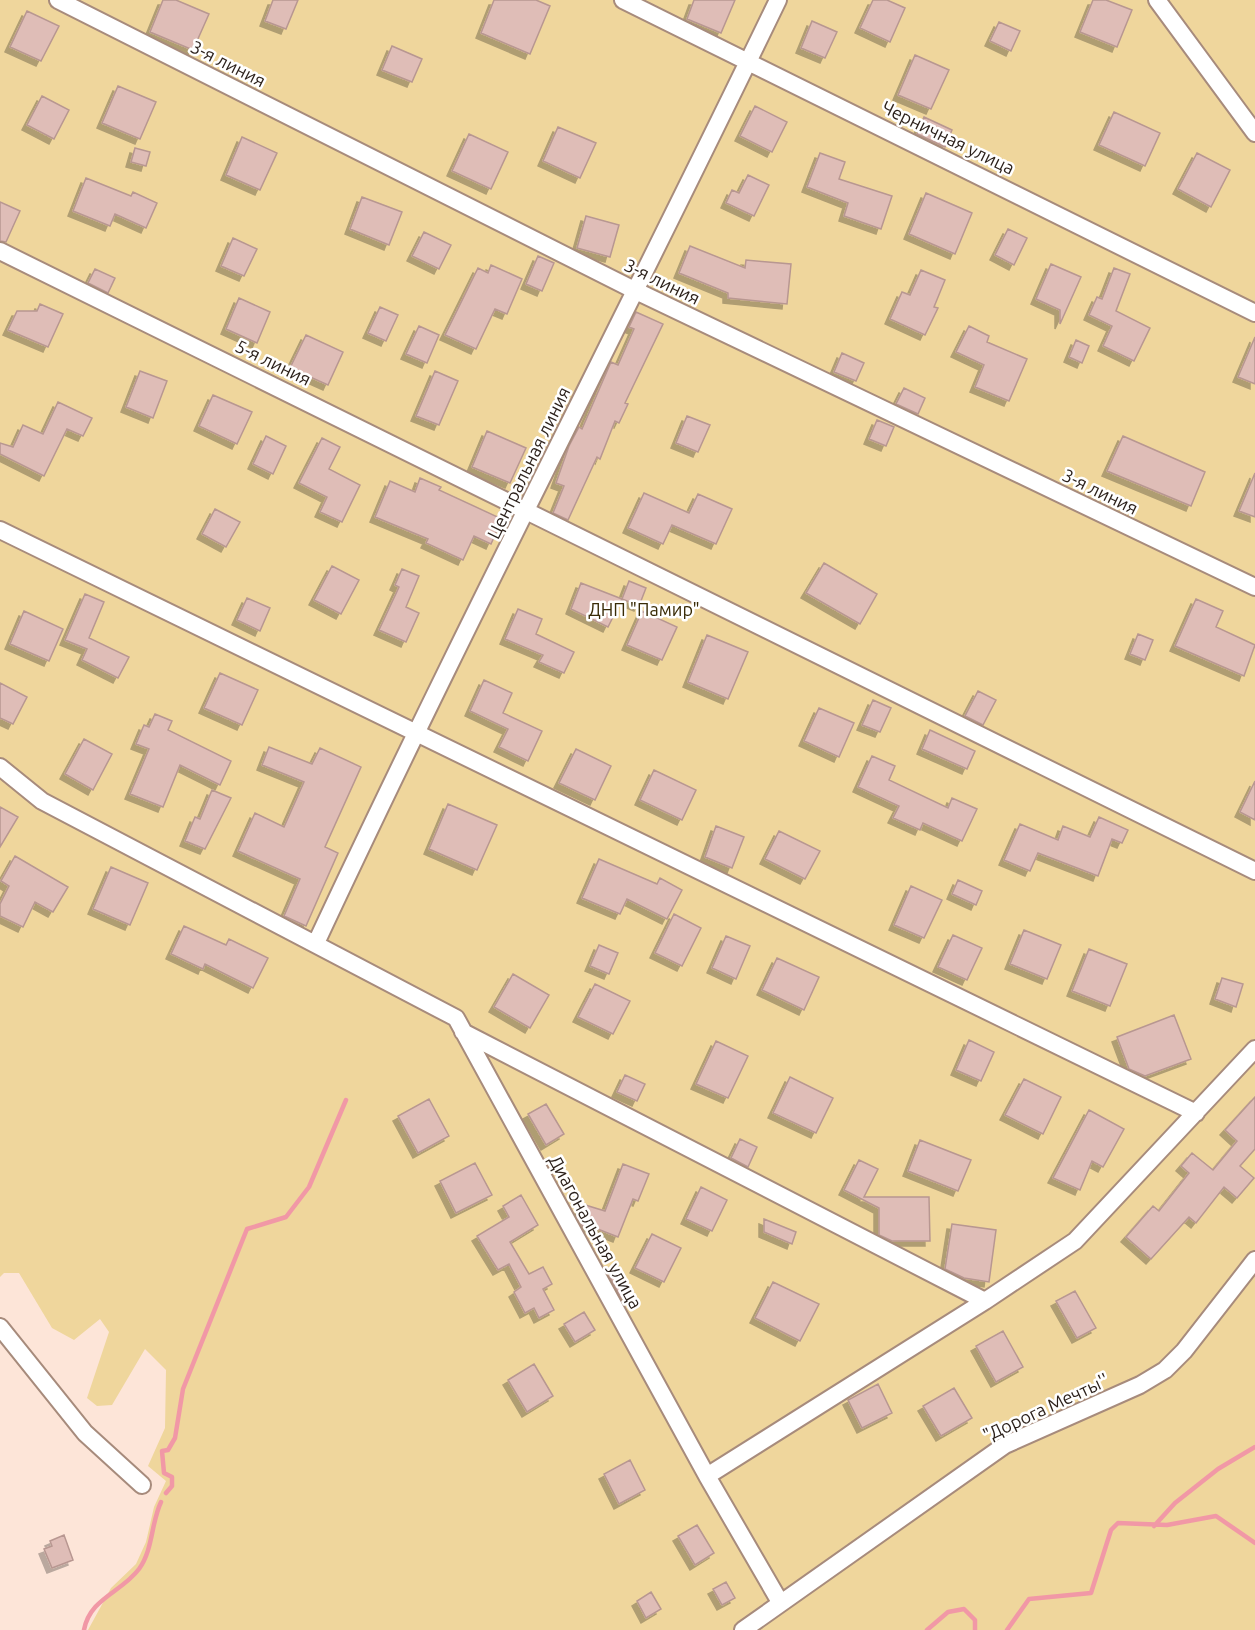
<svg xmlns="http://www.w3.org/2000/svg" width="1255" height="1630" font-family="Ubuntu,sans-serif">
  <style>
    .green { fill: #efd69c }
    .lines { fill: none; stroke-linecap: round; stroke-linejoin: round }
    .stream { stroke: #f198a6; stroke-width: 4.5 }
    .building { fill: #dfbdb7; stroke: #b89791; stroke-width: 1.5; filter: url(#shadow) }
    .minor-casing { stroke: #a78b7c; stroke-width: 20 }
    .minor { stroke: #fff; stroke-width: 16 }
    .labels { text-anchor: middle; stroke-width: 5; stroke-linejoin: round; paint-order: stroke }
    .street-label { font-size: 18px; fill: #2a1f19; stroke: #fff }
    .park-label { font-size: 18px; fill: #392b06; stroke: #fff }
  </style>
  <defs>
    <filter id="shadow"><feDropShadow dx="-5" dy="5" stdDeviation="0" flood-color="#0004"/></filter>
  </defs>
  <rect width="100%" height="100%" fill="#fde5d8"/>
  <path class="green" d="M0,0H1255V1630H88L111,1588L136,1564L146,1542L154,1507L166,1481L148,1466L165,1428L166,1370L145,1349L112,1405L97,1406L87,1398L109,1332L100,1319L74,1340L52,1328L19,1273H4L0,1277Z"/>
  <g class="lines">
    <path class="stream" d="M166,1493L172,1486V1477L164,1473L162,1451L168,1450L175,1438L183,1389L247,1229L286,1217L309,1187L346,1100
      M1154,1526L1175,1503L1218,1469L1255,1447
      M84,1630C90,1598 121,1593 139,1569C153,1550 151,1523 161,1502
      M927,1630L948,1612L964,1609L975,1620V1630
      M1007,1630L1029,1599L1091,1593L1111,1530L1118,1523L1167,1525L1216,1516L1255,1543"/>
  </g>
  <path class="building" d="M163,0H176L209,14L193,50L150,32Z
    M273,0H298L286,29L265,21Z
    M494,0H536L550,6L530,54L481,33Z
    M694,0H735L721,33L687,19Z
    M873,0H887L905,8L890,42L860,28Z
    M1093,0H1106L1132,10L1117,47L1080,32Z
    M27,11L59,26L41,61L10,47Z
    M812,21L837,32L825,58L801,48Z
    M999,22L1020,31L1011,51L990,41Z
    M392,46L422,59L412,82L382,70Z
    M915,55L949,70L931,109L898,95Z
    M118,86L156,102L140,139L102,123Z
    M42,96L69,110L54,139L27,125Z
    M755,106L787,122L772,152L740,136Z
    M1114,112L1160,133L1145,166L1099,145Z
    M924,117L952,130L945,147L917,134Z
    M558,127L596,143L580,178L543,161Z
    M469,134L508,152L491,189L452,171Z
    M242,137L277,153L260,190L226,175Z
    M135,148L150,152L146,166L131,162Z
    M820,153L845,162L839,179L892,196L881,229L844,216L848,203L807,187Z
    M1197,153L1230,170L1211,207L1178,189Z
    M748,175L769,185L754,216L726,203L732,190L739,193Z
    M86,178L131,196L133,192L157,203L146,228L115,214L110,226L73,211Z
    M926,193L972,213L955,254L909,234Z
    M362,197L402,212L389,245L350,229Z
    M0,202L20,211L6,242L0,241Z
    M586,216L619,225L610,257L577,248Z
    M1008,229L1027,238L1014,265L995,255Z
    M424,232L451,245L439,269L412,256Z
    M233,238L257,249L244,276L221,266Z
    M690,246L745,268L746,260L791,264L787,304L728,298V293L679,273Z
    M538,256L554,263L542,291L526,284Z
    M1051,264L1081,277L1060,324V310L1036,299Z
    M491,265L522,279L507,314L495,309L476,349L445,335L478,268L488,273Z
    M1114,268L1130,274L1116,311L1150,328L1134,361L1103,346L1112,326L1089,315L1097,297L1102,299Z
    M95,269L115,278L108,293L88,283Z
    M921,270L945,280L934,307L938,308L925,335L890,319L902,292L910,295Z
    M239,298L270,312L257,343L226,329Z
    M40,304L63,314L48,347L8,330L17,311H37Z
    M380,307L398,315L386,341L368,333Z
    M636,312L663,324L625,403L628,404L619,423L615,421L600,459L597,457L568,520L553,513L564,486L556,483L569,446L579,427L582,429L611,362L618,365L634,329L629,327Z
    M419,326L439,335L427,363L406,354Z
    M969,326L989,336L987,342L1027,359L1009,401L975,387L984,365L956,352Z
    M306,335L343,352L328,385L290,368Z
    M1255,337V384L1238,377Z
    M1076,340L1089,346L1082,363L1069,357Z
    M842,353L864,363L856,381L834,372Z
    M140,371L167,381L153,418L126,407Z
    M435,371L458,381L439,425L416,416Z
    M904,388L925,398L918,414L896,404Z
    M213,395L252,412L237,444L199,426Z
    M58,402L92,418L83,436L67,429L44,476L0,454V443L13,447L23,425L43,434Z
    M687,416L710,425L698,452L676,443Z
    M877,420L894,427L886,446L869,439Z
    M487,431L526,448L510,483L472,467Z
    M266,436L286,446L273,474L253,464Z
    M1123,436L1205,472L1191,506L1107,471Z
    M322,438L340,447L329,469L360,485L342,522L320,512L327,497L299,483Z
    M1255,473V517L1239,511Z
    M420,478L441,487L439,490L502,519L491,544L474,536L463,560L426,543L428,539L375,517L390,481L415,492Z
    M644,493L689,513L698,494L732,509L716,544L672,525L663,544L628,528Z
    M215,509L240,522L226,547L202,534Z
    M824,563L877,594L860,624L806,593Z
    M332,566L359,580L341,614L314,600Z
    M402,569L419,576L406,607L419,613L406,642L379,630L399,587L395,585Z
    M629,581L646,588L639,606L622,599Z
    M581,583L622,599L608,627L571,609Z
    M85,594L104,602L89,638L129,657L118,678L82,660L87,649L65,640Z
    M247,598L270,608L260,631L237,620Z
    M1196,599L1223,611L1216,627L1255,645L1244,676L1175,646Z
    M518,609L542,619L536,634L574,652L564,673L539,662L543,655L505,639Z
    M24,611L63,629L49,661L10,644Z
    M642,611L677,627L662,660L627,645Z
    M1138,634L1153,640L1145,660L1130,654Z
    M707,635L748,652L728,699L688,682Z
    M220,673L258,690L242,725L204,708Z
    M484,680L512,693L503,713L542,731L528,761L499,747L508,729L470,711Z
    M0,683L27,697L13,724L0,718Z
    M978,691L996,700L983,725L965,716Z
    M873,700L891,708L880,732L862,725Z
    M819,708L854,723L839,757L804,741Z
    M155,714L172,721L168,730L231,761L220,785L180,765L163,807L130,794L149,749L136,744L144,725L149,727Z
    M930,730L975,751L967,769L922,749Z
    M84,739L112,754L93,790L65,774Z
    M269,747L312,764L320,748L361,767L325,847L338,853L306,926L284,916L300,879L238,851L255,813L284,827L304,782L262,765Z
    M576,749L611,766L595,800L559,783Z
    M872,756L895,766L889,780L948,808L952,798L977,809L962,841L923,823L920,830L893,818L899,806L858,787Z
    M654,770L696,790L682,820L640,800Z
    M1255,781V820L1240,812Z
    M212,790L231,798L205,849L185,841L195,817L200,819Z
    M448,804L497,825L477,870L429,849Z
    M0,807L18,817L0,847Z
    M1099,817L1128,830L1122,843L1112,839L1098,876L1038,853L1030,871L1004,860L1020,824L1058,840L1063,826L1090,837Z
    M716,826L744,837L732,868L705,857Z
    M779,831L820,851L805,879L765,859Z
    M15,856L68,887L53,912L35,902L23,927L0,916V904L9,886L1,881Z
    M599,859L657,884L660,878L682,890L667,919L627,899L620,914L582,898Z
    M111,867L148,883L130,925L93,909Z
    M958,880L982,891L976,905L952,894Z
    M911,886L942,900L924,938L894,925Z
    M674,914L701,928L682,966L655,953Z
    M184,926L226,945L229,939L268,958L253,988L205,964L203,969L171,954Z
    M1024,930L1061,945L1047,979L1010,964Z
    M953,935L982,948L967,980L938,967Z
    M726,936L750,946L736,979L712,968Z
    M599,945L618,953L609,974L590,966Z
    M1089,949L1127,964L1110,1006L1072,991Z
    M777,958L819,977L804,1010L762,990Z
    M513,974L549,995L530,1028L494,1007Z
    M1222,978L1243,984L1236,1007L1215,999Z
    M595,984L630,1001L613,1034L578,1017Z
    M1174,1015L1191,1059L1145,1076L1129,1069L1117,1037Z
    M969,1040L994,1052L981,1081L956,1070Z
    M716,1041L748,1056L728,1098L696,1084Z
    M625,1075L645,1084L637,1101L617,1092Z
    M790,1077L833,1098L816,1133L773,1113Z
    M1024,1079L1061,1097L1043,1134L1005,1115Z
    M1255,1097V1149L1240,1166L1254,1178L1237,1198L1224,1187L1196,1223L1189,1217L1151,1259L1126,1237L1153,1206L1159,1211L1189,1173L1181,1166L1192,1153L1213,1170L1237,1141L1225,1130Z
    M429,1099L449,1136L418,1153L398,1116Z
    M546,1104L564,1134L546,1145L528,1114Z
    M1089,1110L1124,1129L1103,1167L1092,1161L1080,1190L1053,1178Z
    M740,1139L757,1147L748,1167L731,1158Z
    M920,1140L971,1160L958,1191L908,1171Z
    M859,1160L878,1169L864,1197H929L930,1241H892L879,1235V1208L844,1190Z
    M475,1163L492,1195L456,1213L440,1181Z
    M623,1164L649,1174L638,1201L633,1199L618,1237L590,1226L589,1229L583,1227L577,1217L582,1204L605,1211Z
    M701,1187L727,1200L712,1231L686,1219Z
    M521,1195L538,1225L510,1242L529,1274L543,1267L552,1284L543,1289L554,1310L539,1318L534,1308L525,1313L514,1292L521,1287L509,1264L498,1270L477,1236L509,1217L503,1206Z
    M764,1219L796,1232L792,1244L764,1232Z
    M952,1224L996,1230L989,1282L964,1278L945,1269Z
    M652,1234L681,1248L664,1282L635,1268Z
    M616,1270L630,1293L621,1298L609,1275Z
    M773,1282L819,1304L800,1341L755,1318Z
    M1075,1291L1096,1328L1077,1338L1056,1301Z
    M584,1312L595,1330L575,1342L564,1324Z
    M1003,1331L1023,1367L996,1382L976,1346Z
    M534,1364L553,1396L527,1412L508,1380Z
    M878,1384L892,1413L862,1428L848,1400Z
    M954,1388L972,1418L941,1436L923,1406Z
    M630,1460L645,1490L619,1504L604,1474Z
    M697,1525L714,1553L695,1565L678,1536Z
    M64,1535L73,1560L52,1568L44,1549L52,1546L50,1541Z
    M726,1582L735,1598L722,1605L713,1589Z
    M651,1592L661,1609L646,1618L637,1601Z"/>
  <g class="lines">
    <g class="minor-casing">
      <path id="minor" d="M58,0L634,290L1255,587
        M623,0L1255,313
        M1157,0L1255,133
        M0,251L1255,871
        M0,530L1196,1113
        M0,767L42,801L456,1018L707,1476L780,1602
        M316,943C464,626 626,315 778,0
        M463,1032L985,1301
        M0,1327L85,1433L142,1485
        M707,1476L985,1301L1075,1241L1255,1049
        M743,1630L1005,1445L1140,1385L1165,1370L1184,1351L1255,1260"/>
    </g>
    <use href="#minor" class="minor"/>
  </g>
  <g class="labels">
    <g class="street-label">
      <text transform="translate(228 64) rotate(27)" y="6">3-я линия</text>
      <text transform="translate(948 138) rotate(26)" y="6">Черничная улица</text>
      <text transform="translate(662 282) rotate(26)" y="6">3-я линия</text>
      <text transform="translate(273 363) rotate(26)" y="6">5-я линия</text>
      <text transform="translate(529 463) rotate(-64)" y="6">Центральная линия</text>
      <text transform="translate(1100 492) rotate(26)" y="6">3-я линия</text>
      <text transform="translate(595 1232) rotate(61)" y="6">Диагональная улица</text>
      <text transform="translate(1046 1408) rotate(-25)" y="6">"Дорога Мечты''</text>
    </g>
    <g class="park-label">
      <text x="644" y="616">ДНП "Памир"</text>
    </g>
  </g>
</svg>
